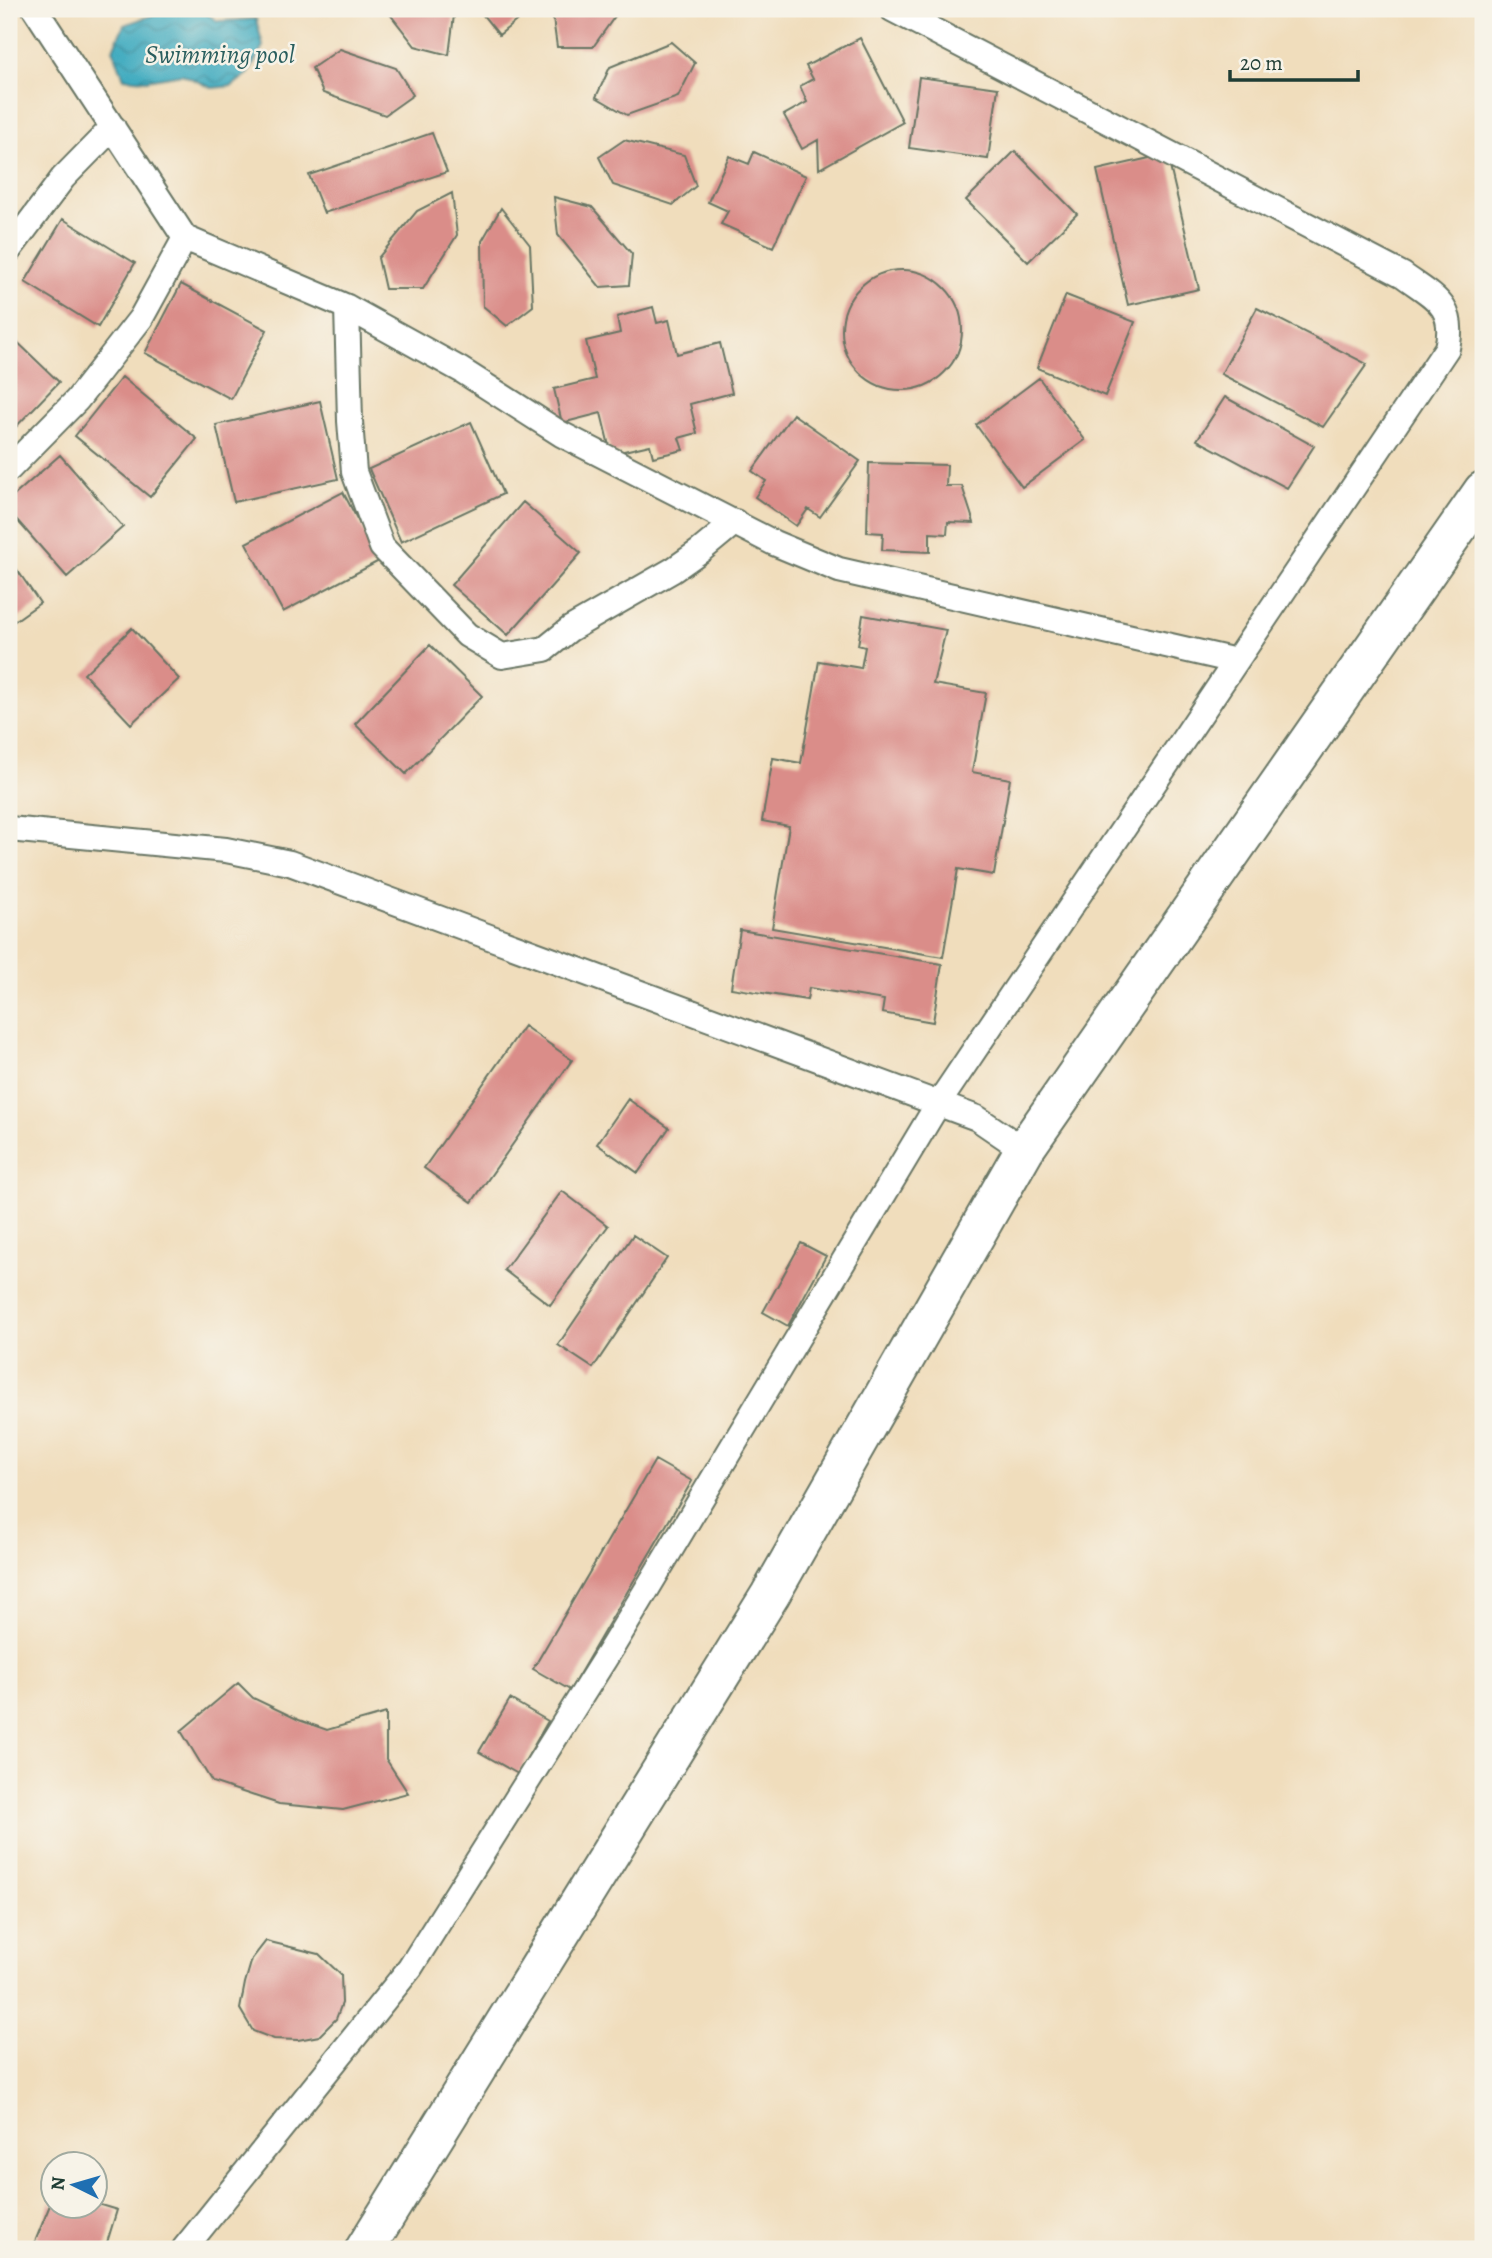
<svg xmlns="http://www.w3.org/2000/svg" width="1492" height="2258" font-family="Alegreya,serif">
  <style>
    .water { fill: url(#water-waves); stroke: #30747a; stroke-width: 2 }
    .building { fill: #da8d89 }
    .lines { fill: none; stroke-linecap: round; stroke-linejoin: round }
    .service-casing { stroke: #687564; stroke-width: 28 }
    .minor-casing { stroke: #687564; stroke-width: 42 }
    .service { stroke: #fff; stroke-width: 24 }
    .minor { stroke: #fff; stroke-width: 38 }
    .labels { text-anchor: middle; stroke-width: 5; stroke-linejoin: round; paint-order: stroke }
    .water-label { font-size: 26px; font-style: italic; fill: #295e5e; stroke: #f7f3e8 }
  </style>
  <defs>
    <pattern id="water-waves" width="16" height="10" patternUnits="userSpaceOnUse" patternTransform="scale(1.75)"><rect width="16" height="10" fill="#41abc0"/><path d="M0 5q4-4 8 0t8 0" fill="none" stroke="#368c9d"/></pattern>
  </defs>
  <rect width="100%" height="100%" fill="#f7f3e8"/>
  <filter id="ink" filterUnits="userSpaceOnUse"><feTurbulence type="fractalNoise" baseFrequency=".0143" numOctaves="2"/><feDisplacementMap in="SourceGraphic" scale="14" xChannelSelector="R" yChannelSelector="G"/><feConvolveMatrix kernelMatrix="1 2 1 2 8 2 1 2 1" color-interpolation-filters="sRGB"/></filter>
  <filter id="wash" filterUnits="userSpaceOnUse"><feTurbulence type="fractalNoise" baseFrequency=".00686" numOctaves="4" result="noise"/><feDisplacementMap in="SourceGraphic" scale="28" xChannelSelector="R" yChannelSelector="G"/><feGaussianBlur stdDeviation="1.57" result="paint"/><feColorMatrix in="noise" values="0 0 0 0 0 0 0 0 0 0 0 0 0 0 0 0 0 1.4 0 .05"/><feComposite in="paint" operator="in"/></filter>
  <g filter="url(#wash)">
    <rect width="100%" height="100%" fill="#f0ddbc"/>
    <path class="water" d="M171,9H199L218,21L256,19L263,46L249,73L232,86L212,88L182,74L146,80L124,78L113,49L124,25Z"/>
    <g id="blocks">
      <path class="building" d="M386,9H449L454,15L449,55L415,46Z
        M478,9H526V13L499,35Z
        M554,9H620L593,47H557L552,11Z
        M860,38L903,122L819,169L818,140L802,149L784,115L807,102L800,86L813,79L806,66Z
        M671,42L695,63L678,97L627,115L596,97L610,67Z
        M340,49L396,68L413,95L385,115L323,93L312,68Z
        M919,77L998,88L988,159L909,148Z
        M432,133L447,172L324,213L309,175Z
        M624,140L684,155L696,186L673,205L613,185L599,157Z
        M1015,151L1077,214L1028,262L966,200Z
        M754,152L806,176L773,247L721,224L728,211L708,202L729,156L749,164Z
        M1167,154L1199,289L1128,305L1097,170Z
        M452,193L457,235L423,289H385L378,258L417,211Z
        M554,197L592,207L632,254L629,285L600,287L558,235Z
        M501,208L530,245L533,306L507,326L483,306L482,241Z
        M63,219L135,263L98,327L25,282Z
        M842 330a60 60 0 1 1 120 0a60 60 0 1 1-120 0Z
        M181,284L267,330L231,399L145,353Z
        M1066,295L1135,322L1105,396L1037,368Z
        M653,307L657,323L669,320L677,354L720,343L732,393L690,404L697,433L679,438L683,450L653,457L650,445L611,454L601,413L562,423L554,389L595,379L586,341L620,333L617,317Z
        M1257,308L1367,364L1323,427L1221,374Z
        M9,334L59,382L9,434Z
        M122,377L197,439L150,497L75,436Z
        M1039,378L1085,440L1022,487L976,425Z
        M1225,397L1314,446L1287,488L1197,440Z
        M320,401L338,479L234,502L216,425Z
        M793,414L860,461L820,517L808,509L796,526L755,497L766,481L752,471Z
        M471,422L503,494L401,542L369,469Z
        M60,455L123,527L67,577L9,511V500Z
        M869,463L947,465L946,486H962L974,523L948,522L947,534L930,533V552L882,550L883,533L867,532Z
        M343,492L379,561L283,612L246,543Z
        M523,502L581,553L508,635L451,585Z
        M9,558L40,603L9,625Z
        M863,615L946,630L933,684L986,693L972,772L1010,779L994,875L958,869L943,957L772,928L789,826L762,821L773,758L801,763L819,661L861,668L865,647L858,645Z
        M132,628L179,679L131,724L84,674Z
        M430,645L482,696L406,774L355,724Z
        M740,930L942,964L933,1022L882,1013L884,1000L809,988L807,1000L731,988Z
        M524,1026L572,1060L472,1202L424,1168Z
        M628,1099L669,1128L638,1173L597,1144Z
        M562,1191L608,1226L550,1305L504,1270Z
        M633,1235L667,1258L593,1368L558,1345Z
        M801,1243L826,1256L788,1326L763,1312Z
        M655,1460L692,1481L570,1690L533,1669Z
        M238,1683L253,1698L299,1720L327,1730L386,1713V1759L408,1793L343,1810L279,1804L212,1782L181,1731Z
        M510,1699L548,1721L518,1774L479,1752Z
        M266,1941L319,1954L341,1975L342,2003L336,2019L319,2036L298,2040L274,2039L253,2031L240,2009L245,1983L252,1959Z
        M52,2200V2206H94V2203L117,2210L105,2249H32Z"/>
    </g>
  </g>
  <g filter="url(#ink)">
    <use href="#blocks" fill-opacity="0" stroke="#687564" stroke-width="2"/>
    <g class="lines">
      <g class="service-casing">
        <path id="service" d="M35,9L185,238L347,307L461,370L561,434L774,543L839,570L1236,661
          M9,250L63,178L113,127
          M347,307L350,421L354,472L382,547L467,635L502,656L545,649L570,629L673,570L700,551L735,522
          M9,469L77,400L141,318L185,238
          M9,829L226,850L290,863L977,1118L1024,1150
          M184,2249L410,1968L614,1644L938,1104L1447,348C1457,305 1433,297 1403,275L892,9"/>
      </g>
      <g class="minor-casing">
        <path id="minor" d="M365,2249L770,1595L1024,1150L1483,491"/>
      </g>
      <use href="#service" class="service"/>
      <use href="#minor" class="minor"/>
    </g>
  </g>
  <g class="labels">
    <g class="water-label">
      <text x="220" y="63">Swimming pool</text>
    </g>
  </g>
  <rect width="1492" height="2258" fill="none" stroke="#f7f3e8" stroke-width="35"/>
  <g transform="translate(74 2185) rotate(275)"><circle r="33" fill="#f7f3e8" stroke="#a1aaa0" stroke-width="2"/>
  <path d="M0-5L12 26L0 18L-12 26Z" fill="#1f6fb2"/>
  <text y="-10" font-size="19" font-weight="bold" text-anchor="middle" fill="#1f3d34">N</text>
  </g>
  <path d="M1230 70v10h128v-10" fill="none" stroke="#1f3d34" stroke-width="3.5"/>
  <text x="1240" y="70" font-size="21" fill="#1f3d34" stroke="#f7f3e8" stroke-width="5" paint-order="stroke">20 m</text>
</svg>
